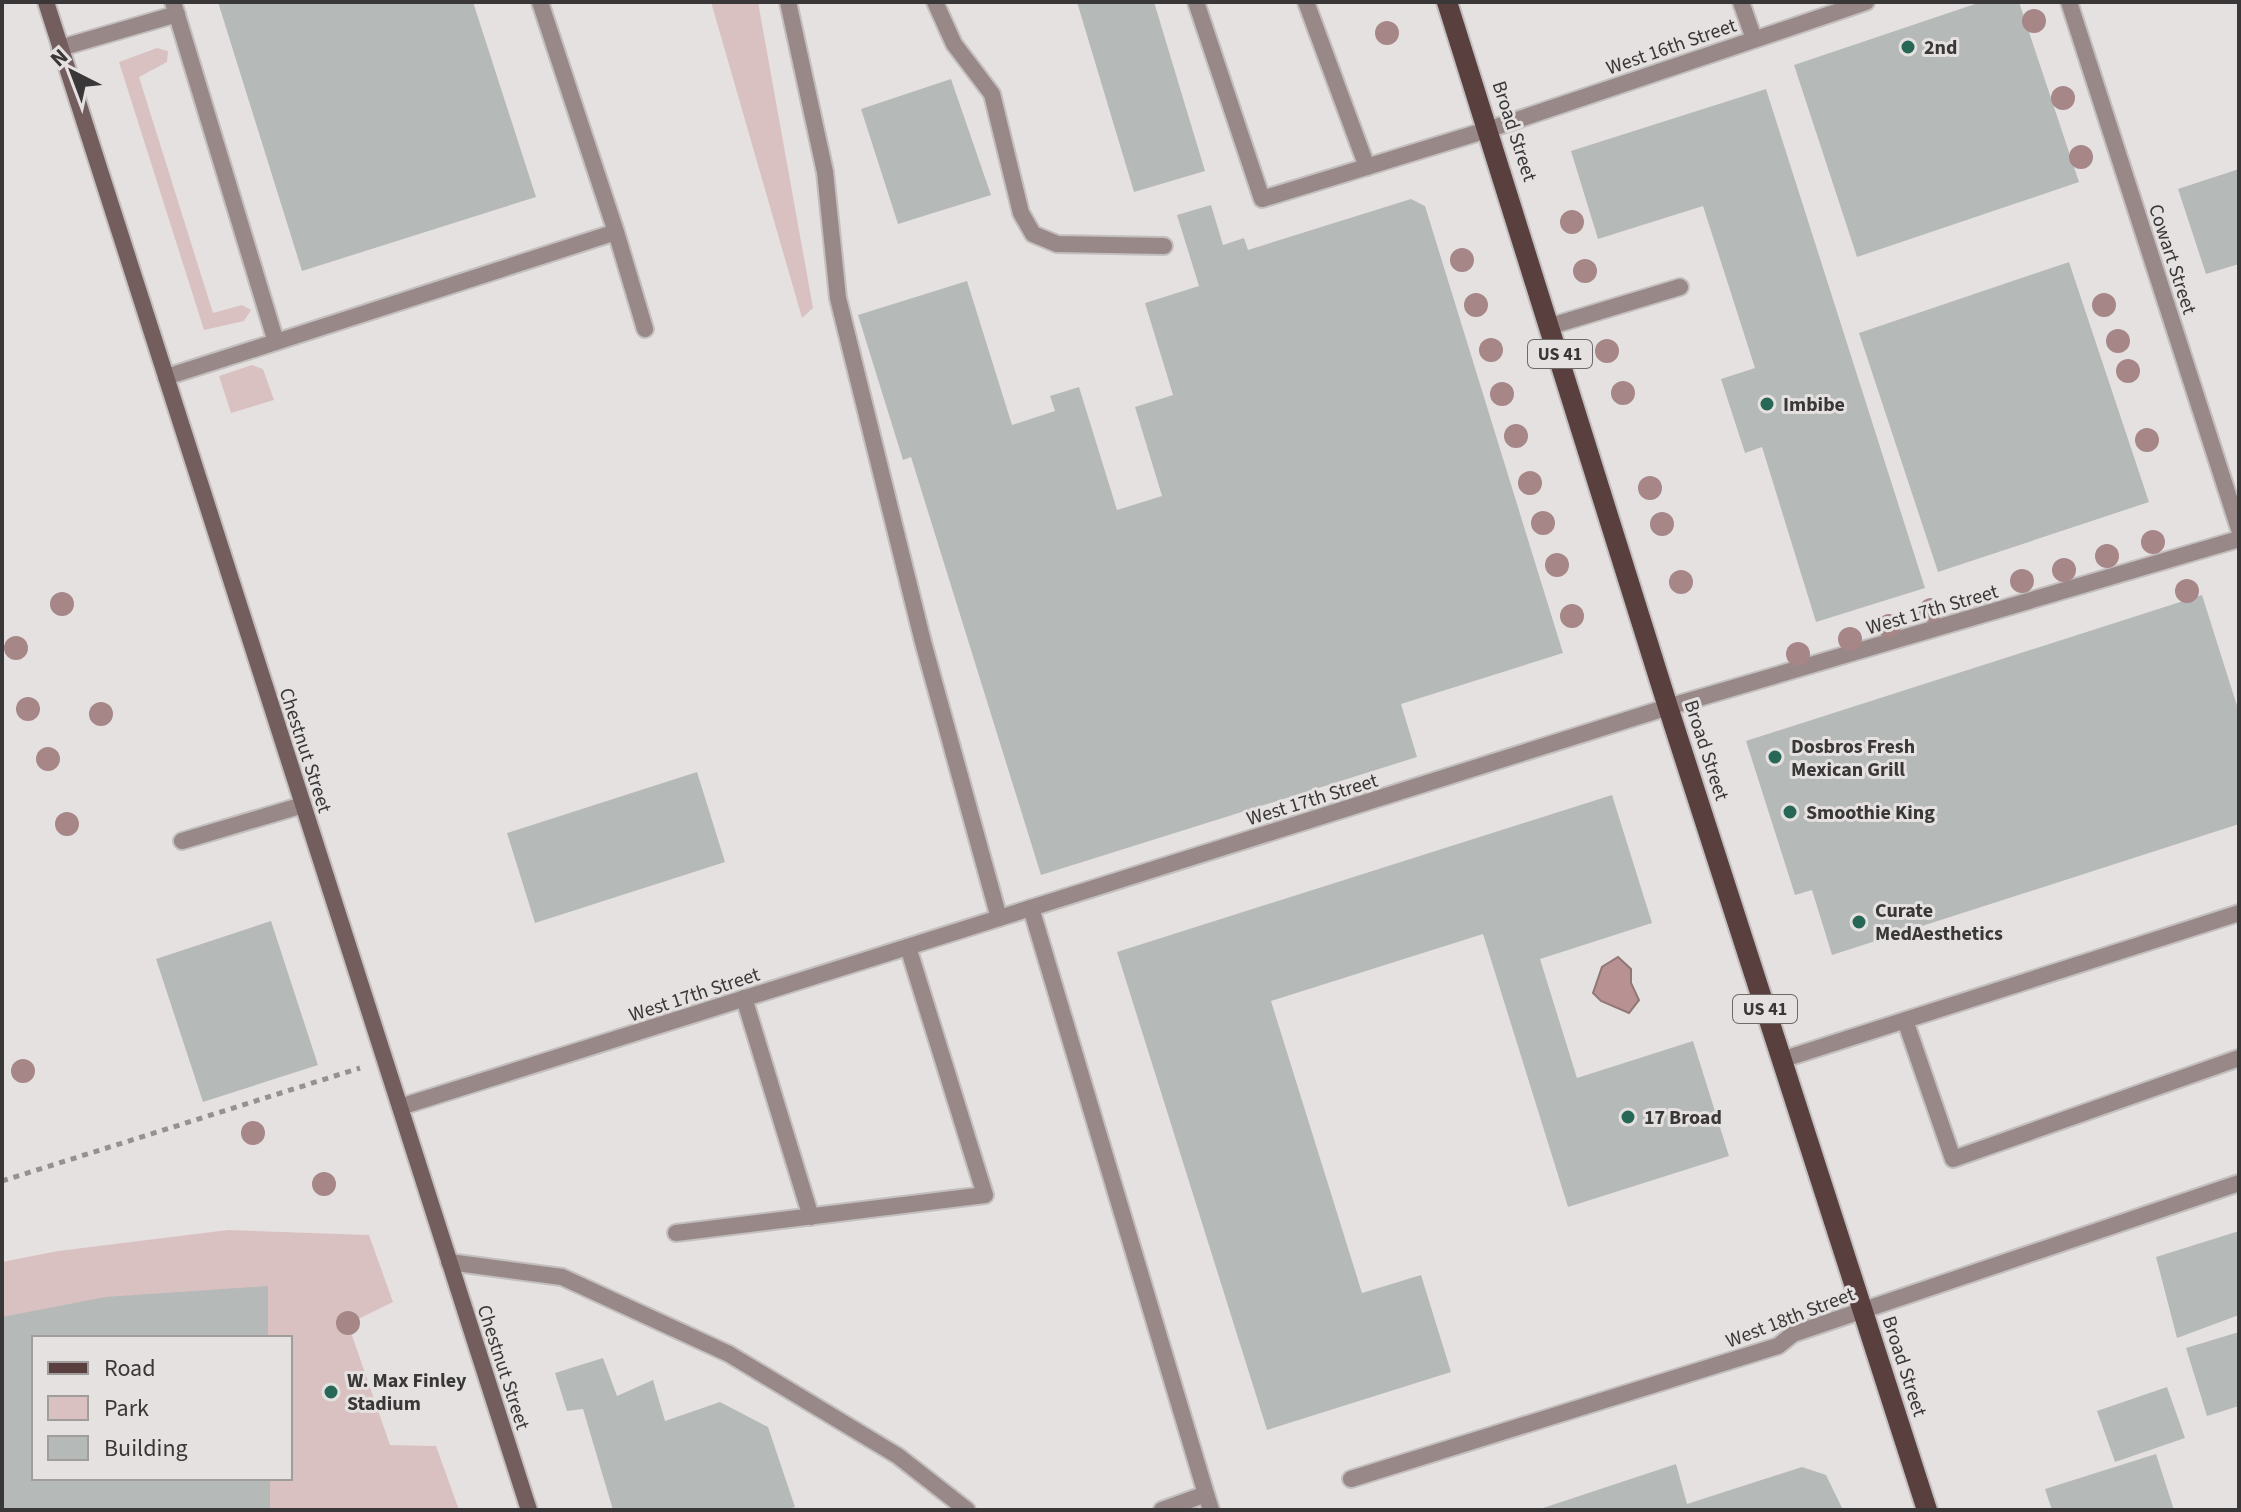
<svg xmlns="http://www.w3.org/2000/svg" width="2241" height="1512" font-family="'Source Sans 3',sans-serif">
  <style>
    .green { fill: #dac1c1; fill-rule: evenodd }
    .water { fill: #b89292; stroke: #927777; stroke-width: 2 }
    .building { fill: #b5bab8 }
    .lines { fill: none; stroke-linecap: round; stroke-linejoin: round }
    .lane-casing { stroke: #c3bfbf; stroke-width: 20 }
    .street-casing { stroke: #c3bfbf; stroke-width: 20 }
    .secondary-casing { stroke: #c3bfbf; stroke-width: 20 }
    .primary-casing { stroke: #c3bfbf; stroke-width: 24 }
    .path { stroke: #949191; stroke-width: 5; stroke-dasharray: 6 6; stroke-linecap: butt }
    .lane { stroke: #988; stroke-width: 16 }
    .street { stroke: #988; stroke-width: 16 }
    .secondary { stroke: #745d5d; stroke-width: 16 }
    .primary { stroke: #5a3f3f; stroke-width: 20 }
    .tree { fill: #a68687 }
    .poi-dot { fill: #266756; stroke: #e6e1e1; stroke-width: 3 }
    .labels { text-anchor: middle; stroke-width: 6; stroke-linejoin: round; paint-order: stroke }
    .shield { fill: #e6e1e1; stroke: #6d6a6a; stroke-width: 2 }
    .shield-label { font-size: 18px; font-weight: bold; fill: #393737 }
    .street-label { font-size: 20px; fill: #393737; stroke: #e6e1e1 }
    .poi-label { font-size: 20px; font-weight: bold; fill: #393737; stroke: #e6e1e1; text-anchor: start }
  </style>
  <rect width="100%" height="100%" fill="#e6e1e1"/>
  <path class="green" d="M711,2H758L813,308L802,318Z
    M157,48L168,51L167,62L139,77L213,313L242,305L251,310L244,321L204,330L119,62Z
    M252,365L263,369L274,400L231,413L219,376Z
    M228,1230L369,1235L393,1302L348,1324L390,1445L436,1446L459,1510H2V1262L58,1251ZM34,1338H290V1478H34Z"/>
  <path class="water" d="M1618,957L1631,969V983L1639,1000L1629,1013L1601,1001L1593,993L1602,967Z"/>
  <path class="building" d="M218,2H473L536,197L302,271Z
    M1077,2H1154L1205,171L1134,192Z
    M1981,2H2019L2079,182L1857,257L1794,65Z
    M951,79L991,195L898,224L861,109Z
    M1766,89L1925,588L1816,622L1762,447L1745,453L1721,379L1755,368L1703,206L1598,239L1571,151Z
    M2239,169V264L2206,274L2178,189Z
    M1411,199L1425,206L1563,653L1401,704L1417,757L1041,875L911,457L903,460L858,315L967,281L1012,425L1055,411L1050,396L1079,387L1117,510L1162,496L1135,407L1173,395L1145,303L1199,286L1177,215L1211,205L1223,245L1244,238L1248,250Z
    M2069,262L2149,502L1938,572L1859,333Z
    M2202,595L2239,712V824L1832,955L1812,890L1795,895L1746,741Z
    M697,772L725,862L535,923L507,833Z
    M1612,795L1652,923L1540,959L1577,1078L1693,1041L1729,1156L1568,1207L1483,934L1271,1001L1362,1293L1421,1275L1451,1372L1267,1430L1117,952Z
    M271,921L318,1065L203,1102L156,959Z
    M2239,1231V1315L2177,1338L2156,1257Z
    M268,1286V1338H34V1478H270V1510H2V1317L105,1297Z
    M2239,1332V1406L2207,1416L2186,1348Z
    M603,1358L617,1396L653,1380L665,1421L720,1402L768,1427L795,1507L786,1510H613L583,1409L567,1411L555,1373Z
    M2167,1387L2185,1438L2115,1462L2097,1411Z
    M2156,1454L2174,1510H2052L2045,1489Z
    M1676,1464L1687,1504L1802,1467L1826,1475L1843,1510H1537Z"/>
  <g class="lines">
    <g class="lane-casing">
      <path id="lane" d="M173,2L276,342L616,232L540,2
        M788,2L825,172L838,298L923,642L999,918
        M935,2L954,44L992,94L1021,213L1033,234L1057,244L1164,246
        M1196,2L1262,199L1490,129
        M1306,2L1367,167
        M1741,2L1754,39
        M60,48L177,14
        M616,232L645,329
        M1551,326L1680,287
        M166,377L276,342
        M182,841L303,805
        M1031,908L1206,1494
        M744,998L811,1217
        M1905,1020L1953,1159L2239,1058
        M1781,1060L2239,913
        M676,1233L985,1195L908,947
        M449,1262L562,1277L729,1354L898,1456L967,1510
        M1162,1510L1206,1494L1211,1510"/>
    </g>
    <g class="street-casing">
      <path id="street" d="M2069,2L2239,529
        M1490,129L1866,2
        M400,1107L1668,707L2239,539
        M1351,1479L1778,1346L1793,1334L2239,1183"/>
    </g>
    <g class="secondary-casing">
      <path id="secondary" d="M46,2L529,1510"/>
    </g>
    <g class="primary-casing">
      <path id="primary" d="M1447,2L1668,707L1927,1510"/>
    </g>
    <path class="path" d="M2,1181L360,1068"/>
    <use href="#lane" class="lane"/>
    <use href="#street" class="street"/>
    <use href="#secondary" class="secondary"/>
    <use href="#primary" class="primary"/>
  </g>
  <g class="tree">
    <circle cx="2034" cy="21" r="12"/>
    <circle cx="1387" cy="33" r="12"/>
    <circle cx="2063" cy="98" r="12"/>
    <circle cx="2081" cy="157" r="12"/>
    <circle cx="1572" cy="222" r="12"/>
    <circle cx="1462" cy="260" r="12"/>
    <circle cx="1585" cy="271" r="12"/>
    <circle cx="1476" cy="305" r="12"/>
    <circle cx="2104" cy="305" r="12"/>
    <circle cx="2118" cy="341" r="12"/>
    <circle cx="1491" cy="350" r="12"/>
    <circle cx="1607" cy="351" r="12"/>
    <circle cx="2128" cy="371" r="12"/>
    <circle cx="1623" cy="393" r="12"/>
    <circle cx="1502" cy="394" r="12"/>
    <circle cx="1516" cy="436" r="12"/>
    <circle cx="2147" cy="440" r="12"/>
    <circle cx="1530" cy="483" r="12"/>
    <circle cx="1650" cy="488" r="12"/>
    <circle cx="1543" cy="523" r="12"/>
    <circle cx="1662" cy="524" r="12"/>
    <circle cx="2153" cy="542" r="12"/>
    <circle cx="2107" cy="556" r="12"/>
    <circle cx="1557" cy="565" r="12"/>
    <circle cx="2064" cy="570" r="12"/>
    <circle cx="2022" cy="581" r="12"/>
    <circle cx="1681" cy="582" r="12"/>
    <circle cx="2187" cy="591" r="12"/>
    <circle cx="62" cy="604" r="12"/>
    <circle cx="1931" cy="610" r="12"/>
    <circle cx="1572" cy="616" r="12"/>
    <circle cx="1889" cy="626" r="12"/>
    <circle cx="1850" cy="639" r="12"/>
    <circle cx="16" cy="648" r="12"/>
    <circle cx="1798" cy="654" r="12"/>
    <circle cx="28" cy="709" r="12"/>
    <circle cx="101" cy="714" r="12"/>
    <circle cx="48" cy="759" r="12"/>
    <circle cx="67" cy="824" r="12"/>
    <circle cx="23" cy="1071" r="12"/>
    <circle cx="253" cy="1133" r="12"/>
    <circle cx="324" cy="1184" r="12"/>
    <circle cx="348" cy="1323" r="12"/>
  </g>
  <g class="poi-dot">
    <circle cx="1908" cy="47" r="8"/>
    <circle cx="1767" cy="404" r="8"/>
    <circle cx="1775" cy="757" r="8"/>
    <circle cx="1790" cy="812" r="8"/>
    <circle cx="1859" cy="922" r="8"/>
    <circle cx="1628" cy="1117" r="8"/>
    <circle cx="331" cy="1392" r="8"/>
  </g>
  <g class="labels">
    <g class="shield">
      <rect x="1528" y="340" width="64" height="28" rx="6"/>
      <rect x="1733" y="995" width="64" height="28" rx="6"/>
    </g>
    <g class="shield-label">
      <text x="1560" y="360">US 41</text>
      <text x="1765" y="1015">US 41</text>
    </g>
    <g class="street-label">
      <text transform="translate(1671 46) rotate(-19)" y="7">West 16th Street</text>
      <text transform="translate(1515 131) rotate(72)" y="7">Broad Street</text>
      <text transform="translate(2173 259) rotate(72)" y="7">Cowart Street</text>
      <text transform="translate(1932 609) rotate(-16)" y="7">West 17th Street</text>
      <text transform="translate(306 750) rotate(72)" y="7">Chestnut Street</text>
      <text transform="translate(1707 750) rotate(72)" y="7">Broad Street</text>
      <text transform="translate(1312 799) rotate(-17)" y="7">West 17th Street</text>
      <text transform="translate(694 994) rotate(-18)" y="7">West 17th Street</text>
      <text transform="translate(1790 1317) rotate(-21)" y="7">West 18th Street</text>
      <text transform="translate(1905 1366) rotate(72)" y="7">Broad Street</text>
      <text transform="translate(504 1367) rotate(72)" y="7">Chestnut Street</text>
    </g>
    <g class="poi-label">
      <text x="1924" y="54">2nd</text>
      <text x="1783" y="411">Imbibe</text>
      <text x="1791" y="753">Dosbros Fresh<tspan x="1791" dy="23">Mexican Grill</tspan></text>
      <text x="1806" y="819">Smoothie King</text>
      <text x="1875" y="917">Curate<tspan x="1875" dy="23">MedAesthetics</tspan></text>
      <text x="1644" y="1124">17 Broad</text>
      <text x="347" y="1387">W. Max Finley<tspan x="347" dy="23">Stadium</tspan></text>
    </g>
  </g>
  <rect width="2241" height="1512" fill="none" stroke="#393737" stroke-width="8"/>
  <rect x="32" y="1336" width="260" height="144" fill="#e6e1e1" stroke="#a19d9d" stroke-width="2"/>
  <rect x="48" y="1362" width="40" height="12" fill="#5a3f3f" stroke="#a19d9d" stroke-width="2"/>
  <text x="104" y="1376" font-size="24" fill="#393737">Road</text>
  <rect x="48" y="1396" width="40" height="24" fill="#dac1c1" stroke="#a19d9d" stroke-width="2"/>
  <text x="104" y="1416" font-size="24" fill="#393737">Park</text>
  <rect x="48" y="1436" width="40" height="24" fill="#b5bab8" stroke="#a19d9d" stroke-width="2"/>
  <text x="104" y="1456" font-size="24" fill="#393737">Building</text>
  <g transform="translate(72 72) rotate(318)" stroke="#e6e1e1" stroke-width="6" paint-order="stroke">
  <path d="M0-6L14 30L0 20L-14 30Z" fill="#393737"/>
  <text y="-12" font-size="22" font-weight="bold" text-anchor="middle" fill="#393737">N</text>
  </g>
</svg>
